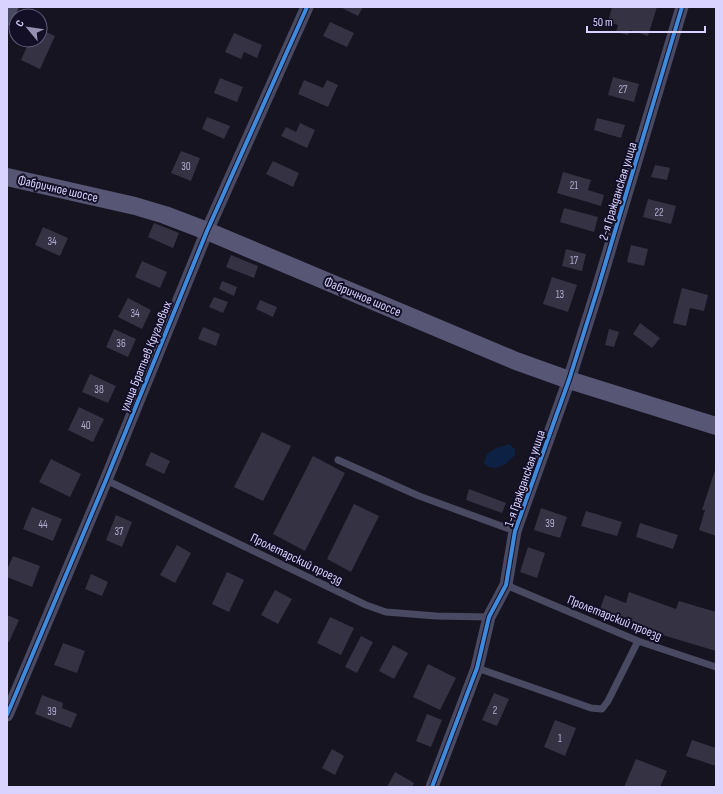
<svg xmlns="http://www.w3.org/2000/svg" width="723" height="794" font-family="'Sofia Sans Condensed',sans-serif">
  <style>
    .water { fill: #0d2144 }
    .building { fill: #343243 }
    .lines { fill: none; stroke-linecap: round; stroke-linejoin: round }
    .lane { stroke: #4a4962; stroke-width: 7 }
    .street { stroke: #4a4962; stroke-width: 13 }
    .secondary { stroke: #575674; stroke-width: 18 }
    .cycleway-casing { stroke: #130f26; stroke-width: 6 }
    .cycleway { stroke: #408adc; stroke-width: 4 }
    .labels { text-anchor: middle; stroke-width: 4; stroke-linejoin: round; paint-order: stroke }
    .number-label { font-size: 11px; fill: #b0acd0 }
    .street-label { font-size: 13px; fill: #d9d4ff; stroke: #130f26 }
  </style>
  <rect width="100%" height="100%" fill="#161421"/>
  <path class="water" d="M509,444L515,449V455L506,464L496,468L489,467L484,463L487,454L496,448Z"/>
  <path class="building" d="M340,7H363L358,16Z
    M612,7H657L648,36L630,30L628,35L616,32L618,25L608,22Z
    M330,22L354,33L347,47L323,36Z
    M42,30L55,36L40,69L21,60L30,40H40V35Z
    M234,33L262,45L257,58L244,52L241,59L225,52Z
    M613,77L639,84L634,102L608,95Z
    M220,78L243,87L237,102L214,93Z
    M304,80L323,88L327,80L338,85L328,107L298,94Z
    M207,117L230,126L224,139L202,129Z
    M597,118L625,125L621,138L594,130Z
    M300,123L315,130L307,148L281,136L286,127L296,132Z
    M181,151L200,158L191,181L171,173Z
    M273,161L299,173L293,187L266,174Z
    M655,165L670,168L667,180L651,177Z
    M563,172L591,180L588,190L604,195L601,206L557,193Z
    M648,199L676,206L671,224L643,217Z
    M564,208L598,217L594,232L560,222Z
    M154,223L179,233L173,248L148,237Z
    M43,227L68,238L60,256L35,245Z
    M631,245L648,249L644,266L627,262Z
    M566,249L586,254L582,271L562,266Z
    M231,255L258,266L254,278L226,267Z
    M142,261L167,272L160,288L135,277Z
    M552,277L577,285L568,312L543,304Z
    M222,281L237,287L234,296L219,289Z
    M682,288L708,295L704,311L690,308L686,326L673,323Z
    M214,297L228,302L223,313L209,307Z
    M128,298L151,310L142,329L118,317Z
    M260,300L277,307L273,317L256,309Z
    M640,323L660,338L652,348L633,334Z
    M203,327L220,334L216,346L198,339Z
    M114,329L136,339L128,357L106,347Z
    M609,329L619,332L614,347L605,345Z
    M90,374L116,386L108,403L82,392Z
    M79,407L104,419L93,442L68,430Z
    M262,432L291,446L263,501L234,487Z
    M151,452L170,461L164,474L145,465Z
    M313,456L345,473L305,551L273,534Z
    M51,459L81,474L70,497L39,482Z
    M716,467V536L699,530L705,510H702Z
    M469,489L506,503L502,513L466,500Z
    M354,504L379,516L351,572L327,559Z
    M32,507L62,519L53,541L23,529Z
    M541,508L567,517L560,538L534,530Z
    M586,511L622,522L617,536L581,526Z
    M116,515L132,522L122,547L106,540Z
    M640,523L678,535L673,549L636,537Z
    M177,545L191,553L175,583L160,575Z
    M528,547L545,553L537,578L520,572Z
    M13,556L40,566L32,587L7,577V570Z
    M227,572L244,580L229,612L212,604Z
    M91,574L108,582L102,596L85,589Z
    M275,590L292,599L278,624L261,615Z
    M629,592L676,609L679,601L716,612V651L666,636L599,612L605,595L626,603Z
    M7,615L19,620L9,642L7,641Z
    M330,617L354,628L341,655L317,643Z
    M361,636L373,642L357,673L345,667Z
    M63,643L85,651L77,673L54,665Z
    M393,645L408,653L394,679L379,671Z
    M428,664L456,678L440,710L413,697Z
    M494,693L509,699L497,726L482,720Z
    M42,695L63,703L62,708L77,714L71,728L35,714Z
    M427,714L442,720L431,747L416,741Z
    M555,720L576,728L565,756L544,747Z
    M692,740L716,748V766L686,756Z
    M332,749L344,756L335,775L322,768Z
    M636,759L667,771L660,787H624Z
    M395,772L414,783L412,787H387Z"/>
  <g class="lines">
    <path class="lane" d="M338,460L419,496L515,531
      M106,480L366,605L386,612L436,616L489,617
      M506,585L638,641L716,667
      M477,668L591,708L602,709L608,701L638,641"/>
    <path class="street" d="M7,19L12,7
      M7,715L106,480L207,231L307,7
      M432,787L477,668L489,617L506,585L515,531L569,380L598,288L682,7"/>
    <path class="secondary" d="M7,177L135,206L165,215L207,231L516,361L569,380L716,426"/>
    <g class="cycleway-casing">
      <path id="cycleway" d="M7,715L106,480L207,231L307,7
        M432,787L477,668L489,617L506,585L515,531L569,380L598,288L682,7"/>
    </g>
    <use href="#cycleway" class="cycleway"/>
  </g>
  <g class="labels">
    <g class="number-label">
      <text x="623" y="93">27</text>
      <text x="186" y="170">30</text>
      <text x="574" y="189">21</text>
      <text x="659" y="216">22</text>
      <text x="52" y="245">34</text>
      <text x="574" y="264">17</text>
      <text x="560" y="298">13</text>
      <text x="135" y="317">34</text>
      <text x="121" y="347">36</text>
      <text x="99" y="393">38</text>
      <text x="86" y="429">40</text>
      <text x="550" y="527">39</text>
      <text x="43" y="528">44</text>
      <text x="119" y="535">37</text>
      <text x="495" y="714">2</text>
      <text x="52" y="715">39</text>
      <text x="560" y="742">1</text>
    </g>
    <g class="street-label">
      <text transform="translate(58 188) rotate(13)" y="5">Фабричное шоссе</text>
      <text transform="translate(617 191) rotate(-73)" y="5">2-я Гражданская улица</text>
      <text transform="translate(363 296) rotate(23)" y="5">Фабричное шоссе</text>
      <text transform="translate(145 356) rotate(-68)" y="5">улица Братьев Кругловых</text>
      <text transform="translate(524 478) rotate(-71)" y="5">1-я Гражданская улица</text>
      <text transform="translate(297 558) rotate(26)" y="5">Пролетарский проезд</text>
      <text transform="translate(615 617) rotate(22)" y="5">Пролетарский проезд</text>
    </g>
  </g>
  <rect width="723" height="794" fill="none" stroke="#d9d4ff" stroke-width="16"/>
  <g transform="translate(28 28) rotate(299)"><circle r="19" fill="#130f26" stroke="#625e7d"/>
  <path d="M0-3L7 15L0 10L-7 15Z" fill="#9591b1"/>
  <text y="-6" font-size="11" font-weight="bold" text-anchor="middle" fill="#d9d4ff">С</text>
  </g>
  <path d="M587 26v6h118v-6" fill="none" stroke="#d9d4ff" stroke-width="2"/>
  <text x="593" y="26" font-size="12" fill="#d9d4ff" stroke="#130f26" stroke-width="3" paint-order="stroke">50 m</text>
</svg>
